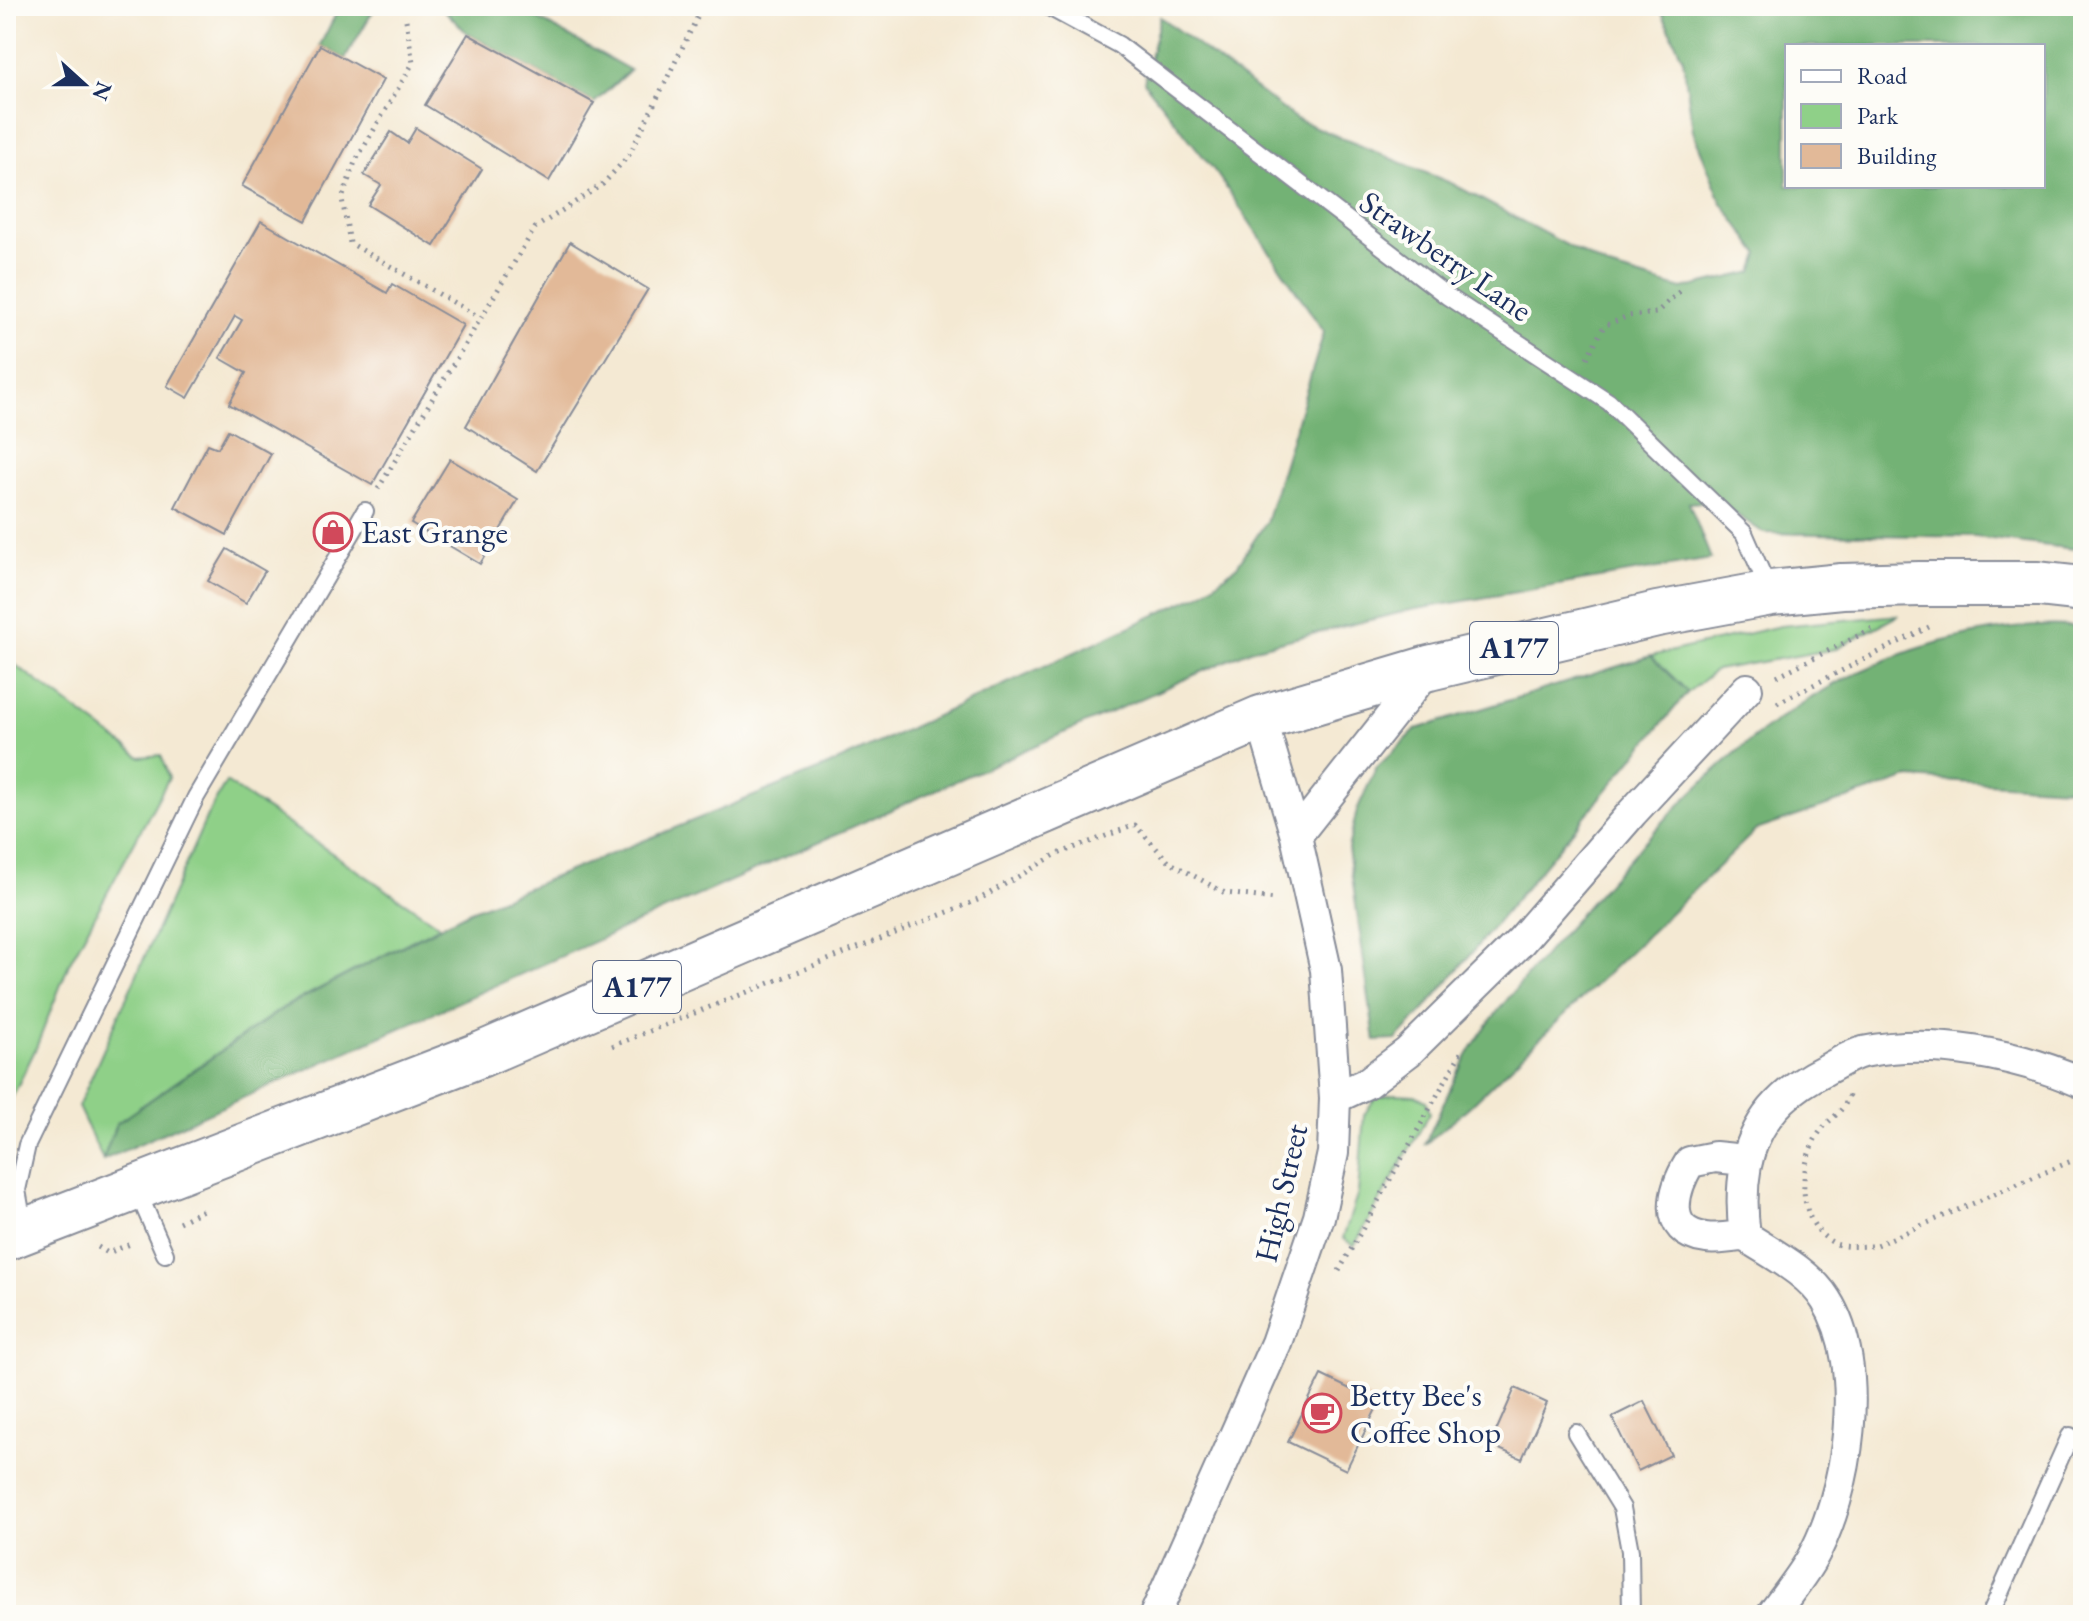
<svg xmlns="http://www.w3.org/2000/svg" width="2089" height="1621" font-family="'EB Garamond',serif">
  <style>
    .green { fill: #8fd088; stroke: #558073; stroke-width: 2 }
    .forest { fill: #73b274; stroke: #477069; stroke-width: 2; fill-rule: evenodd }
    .building { fill: #e2b998 }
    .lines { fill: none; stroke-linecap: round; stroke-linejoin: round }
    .lane-casing { stroke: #888c98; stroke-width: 20 }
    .street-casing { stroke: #888c98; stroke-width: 34 }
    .primary-casing { stroke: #888c98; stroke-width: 48 }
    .path { stroke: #888c98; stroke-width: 5; stroke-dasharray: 2 6; stroke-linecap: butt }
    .lane { stroke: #fff; stroke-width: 16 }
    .street { stroke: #fff; stroke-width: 30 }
    .primary { stroke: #fff; stroke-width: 44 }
    .labels { text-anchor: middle; stroke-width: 8; stroke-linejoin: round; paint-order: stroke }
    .shield { fill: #fdfcf7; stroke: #5f6c8c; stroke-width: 2 }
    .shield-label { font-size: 30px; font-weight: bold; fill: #1b2f5e }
    .street-label { font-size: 32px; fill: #1b2f5e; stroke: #fdfcf7 }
    .poi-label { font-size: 32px; fill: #1b2f5e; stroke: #fdfcf7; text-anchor: start }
  </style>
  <rect width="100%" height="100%" fill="#fdfcf7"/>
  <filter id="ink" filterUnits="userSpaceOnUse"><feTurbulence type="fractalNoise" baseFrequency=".0125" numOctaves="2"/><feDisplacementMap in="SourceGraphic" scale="16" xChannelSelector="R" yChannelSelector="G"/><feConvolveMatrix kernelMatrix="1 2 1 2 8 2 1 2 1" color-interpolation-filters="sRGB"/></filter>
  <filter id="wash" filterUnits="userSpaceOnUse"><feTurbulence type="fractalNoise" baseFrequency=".006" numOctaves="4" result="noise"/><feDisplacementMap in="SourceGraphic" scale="32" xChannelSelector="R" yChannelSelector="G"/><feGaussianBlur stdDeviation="1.8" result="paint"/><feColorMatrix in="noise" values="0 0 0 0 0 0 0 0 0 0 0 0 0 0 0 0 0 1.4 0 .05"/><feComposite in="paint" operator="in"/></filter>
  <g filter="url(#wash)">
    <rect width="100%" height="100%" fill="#f4e9d3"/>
    <path class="green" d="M1899,615L1835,649L1716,670L1688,692L1651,656L1780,626Z
      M6,658L140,757L161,755L169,778L69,964L36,1048L6,1110Z
      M226,782L440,926L284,1007L116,1124L103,1160L78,1107L208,814Z
      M1394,1094L1415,1095L1426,1101L1430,1113L1354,1246L1343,1238L1358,1193L1364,1115L1375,1098Z"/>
    <path class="forest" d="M340,6H376L345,59L320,45Z
      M440,6H515L630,70L594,103L468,34Z
      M1659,6H2083V550L1975,537L1764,533L1716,501L1689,503L1711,559L1411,610L1255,648L103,1160L116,1124L285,1007L468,912L830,765L1201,594L1237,566L1266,522L1324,332L1217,174L1144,82L1160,17L1296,119L1453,184L1609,268L1682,289L1753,272L1759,254L1722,203L1693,131L1683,59ZM1787,46H2043V186H1787Z
      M2083,627V789L1909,778L1756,830L1469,1107L1424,1145C1443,1108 1458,1065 1482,1032C1514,988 1552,947 1587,906C1696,781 1799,670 1969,635C2004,628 2047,623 2083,627Z
      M1651,656L1688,692L1425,1009L1396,1040L1375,1041L1348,848L1357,810L1376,768L1417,729Z"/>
    <g id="blocks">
      <path class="building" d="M468,34L594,103L549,181L425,105Z
        M320,45L383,80L306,221L242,186Z
        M416,128L482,169L434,246L368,205L381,185L364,175L391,132L407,143Z
        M261,221L387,293L392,284L463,325L372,485L229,404L246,373L220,358L242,320L235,316L188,398L167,386Z
        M570,242L648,289L537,471L466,426Z
        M228,430L271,454L227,535L175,507L208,444L218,448Z
        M450,459L518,500L480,564L411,523Z
        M227,549L265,571L246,603L208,581Z
        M1321,1375L1379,1403L1346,1470L1288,1442Z
        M1515,1388L1547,1403L1522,1459L1490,1445Z
        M1644,1401L1671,1455L1638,1471L1612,1417Z"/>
    </g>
  </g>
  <g filter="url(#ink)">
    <use href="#blocks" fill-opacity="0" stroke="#888c98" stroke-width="2"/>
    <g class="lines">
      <g class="lane-casing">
        <path id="lane" d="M1047,6L1119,45L1447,296L1609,402L1744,533L1770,592
          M136,1188L165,1254
          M24,1229L17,1190L27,1145L196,797L365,511
          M1576,1433L1622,1508L1630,1551L1631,1615
          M1990,1615L2070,1436"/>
      </g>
      <g class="street-casing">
        <path id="street" d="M1296,836L1429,668
          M1335,1098L1367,1083L1408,1052L1521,941L1632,813L1747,689
          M1745,1236C1732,1236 1718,1240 1706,1238C1660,1232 1674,1188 1690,1162L1715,1157L1745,1160
          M1155,1615L1276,1343L1319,1217L1333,1153L1335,1098L1326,970L1296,836L1261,718
          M1772,1615C1785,1597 1800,1579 1811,1560C1849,1494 1868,1366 1826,1300C1809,1272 1772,1254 1745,1236C1735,1161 1754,1105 1825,1070C1837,1064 1850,1055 1863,1052C1934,1038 2017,1054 2083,1083"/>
      </g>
      <g class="primary-casing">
        <path id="primary" d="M6,1238L482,1054L1261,718L1429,668L1657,614L1771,593L1842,586L1920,584H2038L2083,589"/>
      </g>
      <path class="path" d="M406,20L413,63L355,162L342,199L350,243L479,317
        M1587,358L1604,326L1628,316L1656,313L1682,289
        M378,489L535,228L603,184L629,155L703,6
        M1777,676L1876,627
        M1777,703L1929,627
        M612,1046L978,900L1055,855L1135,825L1169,862L1225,893L1275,899
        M1849,1095C1844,1113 1829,1118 1819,1133C1797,1165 1796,1226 1836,1244C1846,1248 1862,1246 1874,1246L2083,1156
        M179,1222L205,1209
        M98,1247L108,1253L133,1243
        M1339,1271L1463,1049"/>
      <use href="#lane" class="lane"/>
      <use href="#street" class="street"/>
      <use href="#primary" class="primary"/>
    </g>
  </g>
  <defs>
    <g id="shop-ring" transform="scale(2)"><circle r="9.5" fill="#fdfcf7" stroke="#d1495b" stroke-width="1.5"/><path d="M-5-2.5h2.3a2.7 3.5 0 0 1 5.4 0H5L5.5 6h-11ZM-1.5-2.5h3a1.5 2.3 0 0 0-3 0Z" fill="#d1495b"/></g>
    <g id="cafe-ring" transform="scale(2)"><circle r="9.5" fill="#fdfcf7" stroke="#d1495b" stroke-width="1.5"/><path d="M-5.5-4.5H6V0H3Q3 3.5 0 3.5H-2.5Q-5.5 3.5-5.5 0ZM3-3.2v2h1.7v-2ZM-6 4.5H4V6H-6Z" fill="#d1495b"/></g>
  </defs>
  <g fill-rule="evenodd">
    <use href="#shop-ring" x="333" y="532"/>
    <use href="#cafe-ring" x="1322" y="1413"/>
  </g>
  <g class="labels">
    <g class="shield">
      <rect x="1470" y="622" width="88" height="52" rx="6"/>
      <rect x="593" y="961" width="88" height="52" rx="6"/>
    </g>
    <g class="shield-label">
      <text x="1514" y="658">A177</text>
      <text x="637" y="997">A177</text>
    </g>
    <g class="street-label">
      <text transform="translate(1446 256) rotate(35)" y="11">Strawberry Lane</text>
      <text transform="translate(1281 1193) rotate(-77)" y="11">High Street</text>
    </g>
    <g class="poi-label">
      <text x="361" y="543">East Grange</text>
      <text x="1350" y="1406">Betty Bee's<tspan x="1350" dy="37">Coffee Shop</tspan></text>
    </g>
  </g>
  <rect width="2089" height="1621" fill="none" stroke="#fdfcf7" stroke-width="32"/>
  <rect x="1785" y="44" width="260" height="144" fill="#fdfcf7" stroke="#a3aaba" stroke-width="2"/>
  <rect x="1801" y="70" width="40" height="12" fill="#ffffff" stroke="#a3aaba" stroke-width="2"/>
  <text x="1857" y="84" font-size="24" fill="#1b2f5e">Road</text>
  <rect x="1801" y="104" width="40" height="24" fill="#8fd088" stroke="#a3aaba" stroke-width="2"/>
  <text x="1857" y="124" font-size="24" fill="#1b2f5e">Park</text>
  <rect x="1801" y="144" width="40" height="24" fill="#e2b998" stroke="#a3aaba" stroke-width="2"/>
  <text x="1857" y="164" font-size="24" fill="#1b2f5e">Building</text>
  <g transform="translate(84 84) rotate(111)" stroke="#fdfcf7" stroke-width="6" paint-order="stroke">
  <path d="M0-6L14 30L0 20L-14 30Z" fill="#1b2f5e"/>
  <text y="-12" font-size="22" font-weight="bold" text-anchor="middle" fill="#1b2f5e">N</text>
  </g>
</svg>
